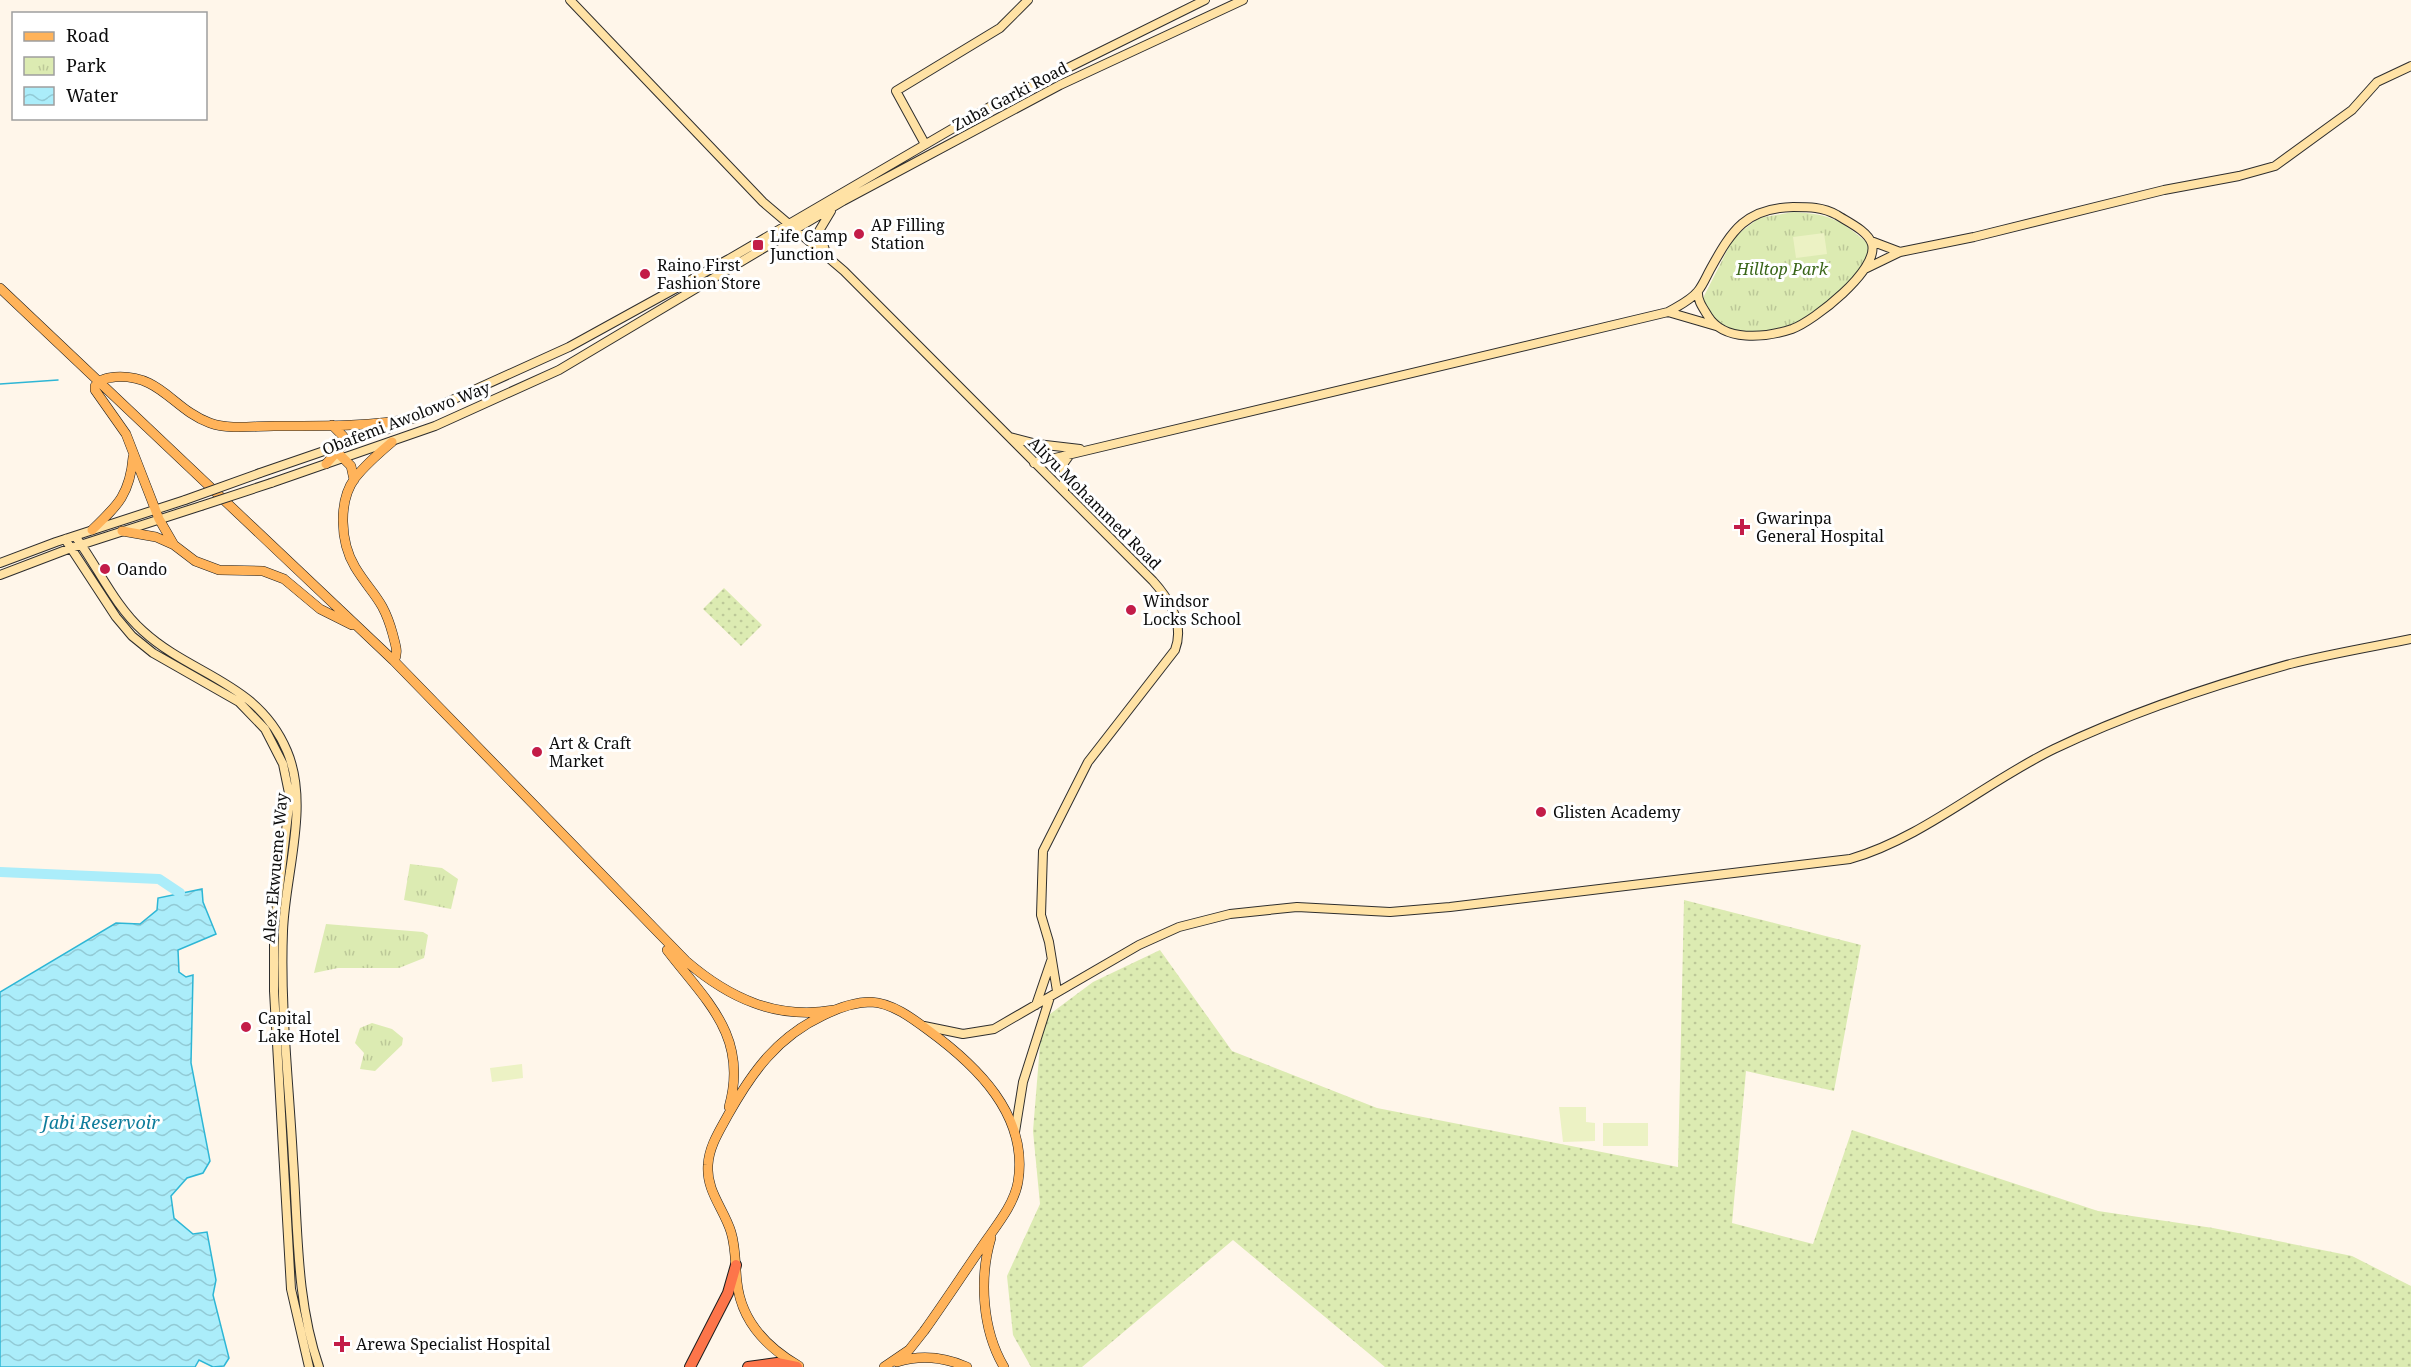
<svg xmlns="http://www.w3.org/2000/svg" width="2411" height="1367" font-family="'Noto Serif',serif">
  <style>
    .grass { fill: url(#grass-dots) }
    .park { fill: url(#park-tufts) }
    .pitch { fill: #ecf2c4 }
    .water { fill: url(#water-waves); stroke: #2eb6d5; stroke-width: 1.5 }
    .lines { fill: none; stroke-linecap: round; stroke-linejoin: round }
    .stream { stroke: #2eb6d5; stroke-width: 1.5 }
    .river { stroke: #abedfa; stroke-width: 10 }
    .secondary-casing { stroke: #2e2e2e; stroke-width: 10 }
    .primary-casing { stroke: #1d1d1d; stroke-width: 10 }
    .highway-casing { stroke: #1d1d1d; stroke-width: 12 }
    .secondary { stroke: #ffe2a5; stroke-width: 8 }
    .primary { stroke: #ffb35a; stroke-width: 9 }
    .highway { stroke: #fd754a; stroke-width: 10 }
    .secondary-bridge-casing { stroke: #2e2e2e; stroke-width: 10; stroke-linecap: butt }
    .secondary-bridge { stroke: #ffe2a5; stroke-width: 8 }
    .poi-dot { fill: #c31c48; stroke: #fff; stroke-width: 2 }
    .labels { text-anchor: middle; stroke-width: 6; stroke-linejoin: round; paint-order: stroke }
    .street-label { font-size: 16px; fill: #0c0c0c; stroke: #fff }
    .poi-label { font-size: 16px; fill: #0c0c0c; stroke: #fff; text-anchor: start }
    .park-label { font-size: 16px; font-style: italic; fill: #3a6619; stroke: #fff }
    .water-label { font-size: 18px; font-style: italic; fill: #0f7d9c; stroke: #fff }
  </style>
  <defs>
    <pattern id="grass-dots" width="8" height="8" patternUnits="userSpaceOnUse" patternTransform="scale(1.5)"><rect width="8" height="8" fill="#dcebb2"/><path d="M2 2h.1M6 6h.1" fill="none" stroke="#bcc898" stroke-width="1.8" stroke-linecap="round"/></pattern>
    <pattern id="park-tufts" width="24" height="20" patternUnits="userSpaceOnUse" patternTransform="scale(1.5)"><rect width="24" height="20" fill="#dcebb2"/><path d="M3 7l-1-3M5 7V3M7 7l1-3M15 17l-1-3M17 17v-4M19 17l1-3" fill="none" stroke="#bcc898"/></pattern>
    <pattern id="water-waves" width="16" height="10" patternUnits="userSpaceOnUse" patternTransform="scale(1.5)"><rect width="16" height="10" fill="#abedfa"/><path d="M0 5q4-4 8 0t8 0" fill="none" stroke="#92cad5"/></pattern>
  </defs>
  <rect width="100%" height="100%" fill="#fff6ea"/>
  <path class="grass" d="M724,588L762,625L741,646L703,609Z
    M1684,900L1861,945L1834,1091L1746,1071L1732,1223L1813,1244L1852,1130L2098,1211L2213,1228L2352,1256L2411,1286V1367H1385L1233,1240L1082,1367H1031L1013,1335L1007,1276L1040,1204L1033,1131L1042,1020L1093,982L1160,950L1232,1051L1377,1108L1678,1167Z"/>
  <path class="park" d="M1793,212C1832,214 1840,220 1870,245L1866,267L1822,308L1798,324L1761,333L1727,330L1714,320L1702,300L1734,237L1759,218Z
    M410,864L442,868L458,879L451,909L404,900Z
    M326,924L423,932L428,935L424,958L399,968H338L314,973Z
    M372,1023L392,1029L403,1038L402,1045L375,1071L360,1069L364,1053L355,1043L360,1028Z"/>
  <path class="pitch" d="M1824,233L1827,254L1796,258L1793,237Z
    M522,1064L523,1078L492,1082L490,1068Z
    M1559,1107H1586V1122L1595,1123V1141L1563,1142Z
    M1603,1123H1648V1146H1603Z"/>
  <path class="water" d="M202,889L203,902L216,934L178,950L179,972L186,977L193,975L191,1063L210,1161L203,1173L187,1178L171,1196L174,1218L193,1234L207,1232L216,1280L213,1295L229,1358L224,1366L213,1367L199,1360L195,1367H0V992L116,923L140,924L157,910L158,898Z"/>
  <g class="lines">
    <path class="stream" d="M0,384L58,380"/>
    <path class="river" d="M0,872L159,879L180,893"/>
    <g class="secondary-casing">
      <path id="secondary" d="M570,0L763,202L844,271L1153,581C1170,600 1185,624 1175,650L1088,762L1043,851L1041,915L1049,942L1057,991
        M925,144L896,91L1000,28L1028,0
        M1871,241L1900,252
        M825,250L819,231L831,211
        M1867,268L1900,252L1974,237L2164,190L2239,176L2275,166L2352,110L2377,82L2411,66
        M1668,312L1716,326
        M1010,437L1037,444L1080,449
        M1034,463L1668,312C1678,306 1690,301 1698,291C1703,285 1707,275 1711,268C1732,230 1746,208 1793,207C1809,207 1823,207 1837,215C1848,222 1868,231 1872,244C1879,270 1814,321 1792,329C1765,338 1724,342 1708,316C1703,308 1697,300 1698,291
        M260,473L388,429L569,347L729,259L993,105L1205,0
        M271,483L435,426L559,370L843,201L1060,85L1243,0
        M1064,491V463L1071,453
        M75,536C98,567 114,605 143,631C192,676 258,682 287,751C310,805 285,874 283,931C280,1007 289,1083 293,1159C298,1228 296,1301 319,1367
        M65,539L116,617L132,636L153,653L239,702L265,729L283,764L290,798L274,929V991L291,1289L309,1367
        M0,563L56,542L185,500
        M0,575L71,548L201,506
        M1036,1005L1051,961
        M924,1026L963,1034L994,1029L1139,945L1179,927L1230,914L1297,907L1390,912L1450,907L1850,859C1921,839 1986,782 2054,749C2125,715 2214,685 2290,664C2330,654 2371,647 2411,639
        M1015,1132L1023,1082L1050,997"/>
    </g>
    <g class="primary-casing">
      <path id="primary" d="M0,288L394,661L686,961C729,998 776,1020 834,1010
        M392,442C379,453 366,464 355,478C338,501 340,542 355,567C372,595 383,598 393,635C395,644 399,652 394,661
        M333,448L351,466L354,480
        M326,464L343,445V436L332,425
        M92,530C118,505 130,494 133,457
        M122,531L156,537L174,545L195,561L219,570L263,571L284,579L320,609L352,625
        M174,545L159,519L126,434L95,390V386C101,379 106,378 115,377C161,374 172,409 210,423C230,430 253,426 274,426C321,426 369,427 415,418
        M667,950C706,1001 749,1036 729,1107
        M991,1238C979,1278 982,1330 1004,1367
        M897,1362C922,1354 944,1357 967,1367
        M799,1366C766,1347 741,1321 737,1282C735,1265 736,1248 731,1232C724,1209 706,1191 708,1165C709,1146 720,1130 728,1115C752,1072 777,1037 824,1015C838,1008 855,1002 871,1002C892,1003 912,1018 928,1030C976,1065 1029,1115 1018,1182C1014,1205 996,1226 983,1245C963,1274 944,1303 924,1331L909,1350L884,1367"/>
    </g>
    <g class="highway-casing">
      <path id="highway" d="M690,1367L728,1293L736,1265
        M748,1367L777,1363L797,1367"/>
    </g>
    <use href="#secondary" class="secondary"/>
    <use href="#primary" class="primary"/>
    <use href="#highway" class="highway"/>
    <g class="secondary-bridge-casing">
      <path id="secondary-bridge" d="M185,500L260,473
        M201,506L271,483"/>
    </g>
    <use href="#secondary-bridge" class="secondary-bridge"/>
  </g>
  <g class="poi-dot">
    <circle cx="859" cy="234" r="6"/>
    <rect x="752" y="239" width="12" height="12" rx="3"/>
    <circle cx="645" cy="274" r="6"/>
    <path d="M1739 518h6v6h6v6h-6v6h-6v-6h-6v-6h6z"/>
    <circle cx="105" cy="569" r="6"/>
    <circle cx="1131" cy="610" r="6"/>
    <circle cx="537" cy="752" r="6"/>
    <circle cx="1541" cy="812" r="6"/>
    <circle cx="246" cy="1027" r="6"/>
    <path d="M339 1335h6v6h6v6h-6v6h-6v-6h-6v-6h6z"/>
  </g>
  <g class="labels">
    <g class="street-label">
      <text transform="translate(1010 96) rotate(-28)" y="6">Zuba Garki Road</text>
      <text transform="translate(406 418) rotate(-21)" y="6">Obafemi Awolowo Way</text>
      <text transform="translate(1095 503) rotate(45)" y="6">Aliyu Mohammed Road</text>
      <text transform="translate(275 868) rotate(-85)" y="6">Alex Ekwueme Way</text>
    </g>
    <g class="poi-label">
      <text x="871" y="231">AP Filling<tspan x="871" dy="18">Station</tspan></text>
      <text x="770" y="242">Life Camp<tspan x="770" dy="18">Junction</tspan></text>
      <text x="657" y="271">Raino First<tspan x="657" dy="18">Fashion Store</tspan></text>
      <text x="1756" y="524">Gwarinpa<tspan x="1756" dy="18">General Hospital</tspan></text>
      <text x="117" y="575">Oando</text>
      <text x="1143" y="607">Windsor<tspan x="1143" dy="18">Locks School</tspan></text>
      <text x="549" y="749">Art &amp; Craft<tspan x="549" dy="18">Market</tspan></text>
      <text x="1553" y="818">Glisten Academy</text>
      <text x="258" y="1024">Capital<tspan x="258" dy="18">Lake Hotel</tspan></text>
      <text x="356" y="1350">Arewa Specialist Hospital</text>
    </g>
    <g class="park-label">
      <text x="1782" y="275">Hilltop Park</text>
    </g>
    <g class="water-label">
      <text x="101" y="1129">Jabi Reservoir</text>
    </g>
  </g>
  <rect x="12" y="12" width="195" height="108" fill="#ffffff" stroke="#9e9e9e" stroke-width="1.5"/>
  <rect x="24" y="32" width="30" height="9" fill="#ffb35a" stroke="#9e9e9e" stroke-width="1.5"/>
  <text x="66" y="42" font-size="18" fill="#0c0c0c">Road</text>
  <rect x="24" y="57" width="30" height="18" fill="url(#park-tufts)" stroke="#9e9e9e" stroke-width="1.5"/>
  <text x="66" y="72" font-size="18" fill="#0c0c0c">Park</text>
  <rect x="24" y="87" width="30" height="18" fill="url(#water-waves)" stroke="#9e9e9e" stroke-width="1.5"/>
  <text x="66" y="102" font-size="18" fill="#0c0c0c">Water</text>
</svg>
